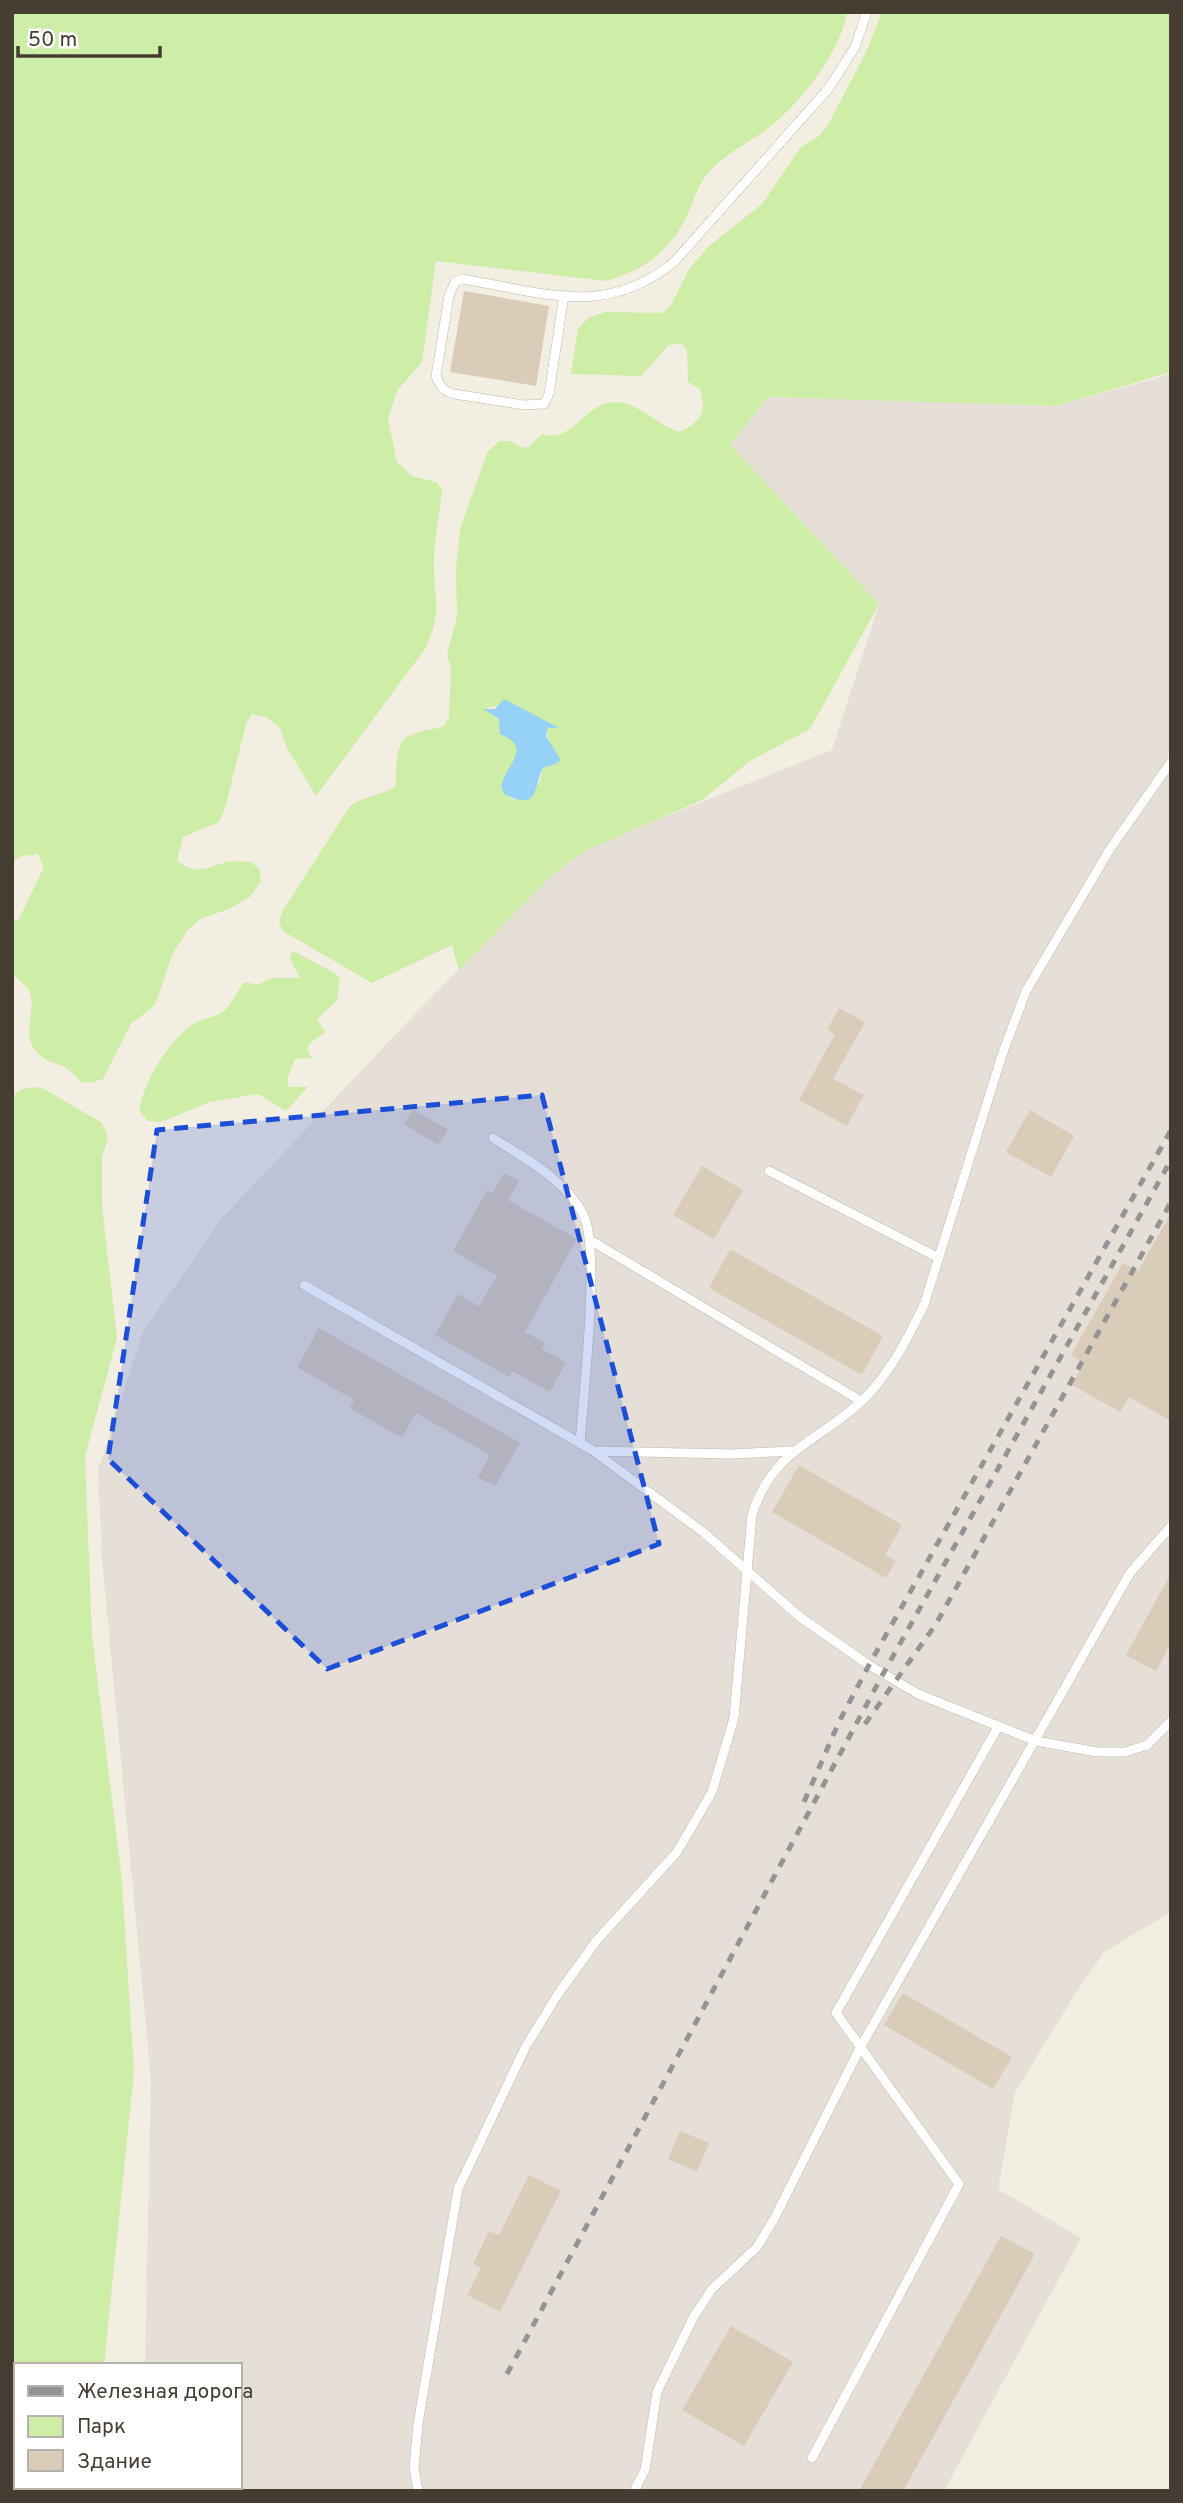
<svg xmlns="http://www.w3.org/2000/svg" width="1183" height="2503" font-family="Overpass,sans-serif">
  <style>
    .industrial { fill: #e5dfd8 }
    .green { fill: #ceeda6; fill-rule: evenodd }
    .water { fill: #96d2f8 }
    .building { fill: #d9ccb9 }
    .lines { fill: none; stroke-linecap: round; stroke-linejoin: round }
    .service-casing { stroke: #c2b8a7; stroke-width: 10 }
    .service { stroke: #fff; stroke-width: 9 }
    .rail { stroke: #949494; stroke-width: 5; stroke-dasharray: 9 9; stroke-linecap: butt }
    .marked { fill: #1d4ed8; fill-opacity: 0.2; stroke: #1d4ed8; stroke-width: 5; stroke-dasharray: 14 9; stroke-linejoin: round }
  </style>
  <rect width="100%" height="100%" fill="#f3eee2"/>
  <path class="industrial" d="M1171,374V1912L1104,1952L1075,1994L1015,2093L998,2189L1081,2238L944,2491H172L170,2487H240V2365H145L151,2080L102,1559L98,1470L143,1332L222,1218L412,1017L552,875L583,852L614,837L832,750L879,604L730,445L768,397L1056,406Z"/>
  <path class="green" d="M12,12H847C842,50 798,107 767,129C748,143 728,152 711,170C697,184 695,199 687,216C670,251 643,271 606,281L436,261L422,362L397,391L388,419L397,462L412,476L436,482L442,489C440,513 434,538 434,562C433,600 444,609 425,649L316,796L287,748L280,728L266,717L252,714L246,724L225,808L219,822L183,837L177,860C194,875 204,869 223,863C232,860 242,862 251,862L259,869L261,881L250,897L229,909L200,919L188,930L173,953L155,1005L131,1024L103,1079C77,1088 83,1080 66,1068C59,1063 48,1063 41,1056C16,1035 40,1011 28,989C25,984 17,979 12,974V919L18,921L44,867L38,854L22,856L12,862Z
    M882,12H1171V372L1056,406L768,397L730,445L879,604L810,729L750,761L702,800L583,852L552,875L459,970L452,945L372,983L283,931L279,922L282,912L350,806C364,796 380,796 395,787C398,771 392,743 411,735C421,730 433,730 444,726L449,717L451,668L447,655L457,616L456,570L460,529L488,451L500,441H510L522,448L530,446L542,434C573,444 583,404 614,402C636,401 658,425 679,432C701,422 707,413 700,389L688,382L687,350L681,343L669,345L641,376L571,374L578,329L588,318L605,312L662,313L671,305L689,269L709,246L762,204L801,147L819,136L828,125L867,50ZM500,705L557,728H548C546,740 550,746 558,754L556,764L543,768L540,782L514,800L504,794L501,785C504,774 514,765 517,754C522,738 496,717 485,709Z
    M296,952L336,974L340,979L337,1001L317,1019L325,1032L308,1045V1052L312,1058L295,1059L287,1079L289,1087H308L286,1111L258,1094L210,1102L161,1122L148,1121L140,1112C140,1085 172,1035 197,1022C207,1017 219,1017 227,1008C233,1001 237,990 245,982L258,985L271,978H300L290,959L291,953Z
    M41,1087L102,1123L108,1138L102,1157V1206L117,1338L85,1456L92,1636L122,1881L134,2072L104,2365H16V2487H155L157,2491H12V1097L21,1089Z"/>
  <path class="water" d="M504,699L559,728H548L546,736L561,760L556,764L543,768C533,787 540,812 504,794L501,785C508,762 533,748 500,734L499,719L483,709H495Z"/>
  <path class="building" d="M464,291L549,306L536,386L450,372Z
    M839,1008L865,1022L833,1079L864,1095L847,1126L799,1100L835,1034L827,1030Z
    M413,1109L448,1130L438,1145L404,1124Z
    M1030,1110L1074,1136L1051,1177L1006,1152Z
    M702,1166L743,1190L714,1239L673,1215Z
    M504,1173L519,1181L508,1200L577,1239L525,1332L545,1343L542,1349L566,1362L550,1392L512,1371L509,1377L435,1335L458,1294L479,1306L497,1276L453,1251L487,1190L492,1193Z
    M1171,1213V1421L1129,1397L1120,1412L1072,1385L1084,1363L1071,1355L1123,1263L1138,1271Z
    M730,1249L883,1336L862,1375L709,1288Z
    M319,1328L520,1443L495,1486L478,1477L490,1455L416,1413L402,1438L350,1408L354,1400L297,1367Z
    M799,1465L902,1525L885,1555L896,1561L886,1578L772,1512Z
    M1171,1573V1643L1156,1671L1126,1655Z
    M903,1993L1012,2057L993,2089L884,2025Z
    M680,2131L709,2143L697,2172L668,2159Z
    M529,2175L561,2191L500,2312L467,2295L481,2268L473,2264L489,2231L499,2235Z
    M1001,2236L1035,2254L903,2491H859Z
    M731,2326L793,2362L744,2446L682,2410Z"/>
  <g class="lines">
    <g class="service-casing">
      <path id="service" d="M564,295L549,394L544,404L524,405L454,394C444,391 440,387 436,376L449,296L455,282L462,279C542,292 606,319 675,261L829,88L855,47L867,12
        M493,1138C524,1158 565,1179 583,1214C601,1248 583,1397 580,1444
        M769,1171L939,1258
        M590,1240L861,1401
        M304,1285L592,1450L703,1532L800,1617L869,1665L918,1694L1036,1741L1097,1752H1125L1147,1745L1171,1721
        M593,1451L732,1454L791,1451
        M812,2458L959,2184L836,2013L998,1727
        M418,2491L414,2468L418,2424L458,2189L525,2048L558,1994L597,1940L677,1852L712,1792L734,1718L752,1515C773,1448 818,1443 864,1399C890,1373 908,1338 924,1305L1002,1055L1026,991L1110,849L1171,762
        M634,2491L645,2470L657,2392L694,2316L712,2289L757,2247L774,2219L860,2048L1130,1573L1171,1526"/>
    </g>
    <use href="#service" class="service"/>
    <path class="rail" d="M865,1724L936,1624L1171,1202
      M804,1802L839,1722L869,1665L1171,1130
      M507,2374L883,1674L1171,1160"/>
  </g>
  <path class="marked" d="M542,1095L659,1544L327,1669L108,1459L157,1130Z"/>
  <rect width="1183" height="2503" fill="none" stroke="#453d32" stroke-width="28"/>
  <rect x="14" y="2363" width="228" height="126" fill="#ffffff" stroke="#b5b1ad" stroke-width="2"/>
  <rect x="28" y="2386" width="35" height="10" fill="#949494" stroke="#b5b1ad" stroke-width="2"/>
  <text x="77" y="2398" font-size="21" fill="#453d32">Железная дорога</text>
  <rect x="28" y="2416" width="35" height="21" fill="#ceeda6" stroke="#b5b1ad" stroke-width="2"/>
  <text x="77" y="2433" font-size="21" fill="#453d32">Парк</text>
  <rect x="28" y="2450" width="35" height="21" fill="#d9ccb9" stroke="#b5b1ad" stroke-width="2"/>
  <text x="77" y="2468" font-size="21" fill="#453d32">Здание</text>
  <path d="M18 46v10h142v-10" fill="none" stroke="#453d32" stroke-width="3.5"/>
  <text x="28" y="46" font-size="21" fill="#453d32" stroke="#ffffff" stroke-width="5" paint-order="stroke">50 m</text>
</svg>
